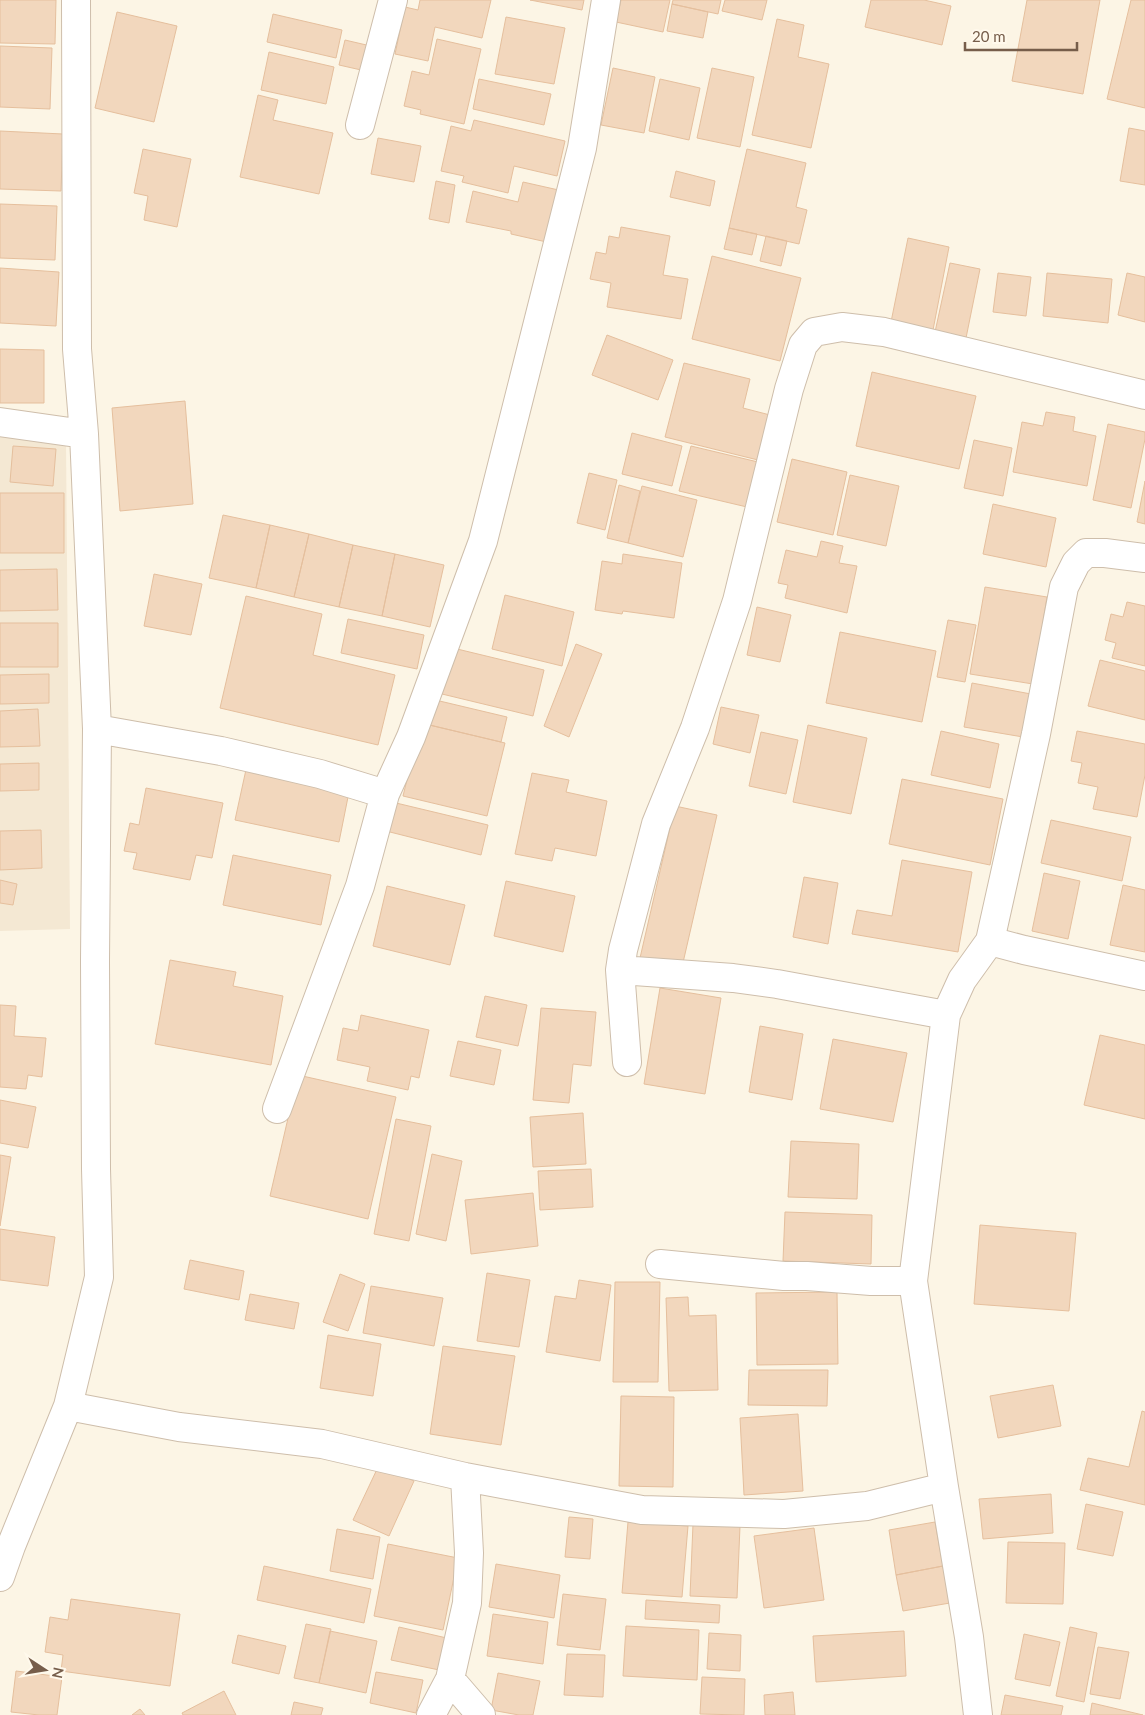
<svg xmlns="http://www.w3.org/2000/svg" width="1145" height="1715" font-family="Lato,sans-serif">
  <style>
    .residential { fill: #f4e8d3 }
    .building { fill: #f2d7bd; stroke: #e5bf9d }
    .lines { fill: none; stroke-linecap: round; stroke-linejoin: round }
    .minor-casing { stroke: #cebeab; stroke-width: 30 }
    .minor { stroke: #fff; stroke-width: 28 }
  </style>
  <rect width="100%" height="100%" fill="#fcf5e5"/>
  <path class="residential" d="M0,431L66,441L70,929L0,931Z"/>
  <path class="building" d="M0,0H56L55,44L0,43Z
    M420,0H491L482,38L435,27L428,61L395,54L405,7L418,10Z
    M530,0H584L582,10Z
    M621,0H670L663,32L616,22Z
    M673,0H721L718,14L672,4Z
    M725,0H767L762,20L722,11Z
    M871,0H924L951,6L942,45L865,27Z
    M1027,0H1100L1083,94L1012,81Z
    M1131,0H1145V108L1107,99Z
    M672,4L708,12L703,38L667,31Z
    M117,12L177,26L154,122L95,108Z
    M273,14L342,30L336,58L267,42Z
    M506,17L565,28L554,84L495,74Z
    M777,19L804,25L798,57L829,64L811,148L752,135Z
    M437,39L481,49L464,124L420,114L421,110L404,106L412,71L429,75Z
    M345,40L375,47L370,72L339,65Z
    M0,46L52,48L50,109L0,107Z
    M269,52L334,67L326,104L261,90Z
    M613,68L655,77L644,133L601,125Z
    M712,68L754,77L740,147L697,138Z
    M479,79L551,94L544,125L473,109Z
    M660,79L700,88L689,140L649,131Z
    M258,95L278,100L273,120L333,133L319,194L240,177Z
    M474,120L565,141L557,176L514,166L508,193L462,182L464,176L441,171L451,126L471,131Z
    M1129,128L1145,131V185L1120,181Z
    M0,131L63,134L61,191L0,189Z
    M378,138L421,146L414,182L371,174Z
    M143,149L191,159L177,227L144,220L148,196L134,193Z
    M747,149L806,163L796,207L807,210L799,244L729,228Z
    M676,171L715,181L710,206L670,197Z
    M436,181L455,185L449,223L429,219Z
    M523,182L563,191L551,243L511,234V231L466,222L473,191L518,202Z
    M0,204L57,206L55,260L0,258Z
    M621,227L670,236L663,275L688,279L681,319L607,307L611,283L590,279L596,252L606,254L609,236L619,238Z
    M729,228L757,234L752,255L724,249Z
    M766,236L787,241L781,266L760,261Z
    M908,238L949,247L933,330L891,322Z
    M712,256L801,278L780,361L692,339Z
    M950,263L980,269L966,338L935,332Z
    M0,268L59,272L56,326L0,323Z
    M998,273L1031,277L1026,316L993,312Z
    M1047,273L1112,279L1108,323L1043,316Z
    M1127,273L1145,277V322L1118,315Z
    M607,335L673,360L658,400L592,375Z
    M0,349L44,350V403H0Z
    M684,363L750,379L743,408L770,415L758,460L665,437Z
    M872,372L976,396L959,469L856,446Z
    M185,401L193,504L120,511L112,408Z
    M1046,412L1075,417L1073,431L1096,436L1087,486L1013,472L1022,422L1043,426Z
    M1108,424L1145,432V439L1131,508L1093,500Z
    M632,433L682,446L672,486L622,474Z
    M974,440L1012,448L1003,496L964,488Z
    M13,446L56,449L53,486L10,482Z
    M691,446L758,462L747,507L679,491Z
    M792,459L847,472L833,535L777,522Z
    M589,473L617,480L605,530L577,523Z
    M850,475L899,486L886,546L837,535Z
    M1145,481V524L1137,522Z
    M619,485L640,491L628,543L607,538Z
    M642,486L697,500L683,557L628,543Z
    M0,493H64V553H0Z
    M993,504L1056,518L1046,567L983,554Z
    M223,515L270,525L256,588L209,578Z
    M270,525L309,534L294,597L256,588Z
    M309,534L353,545L339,607L294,597Z
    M821,541L843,546L839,563L857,566L847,613L785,598L788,585L778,583L786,550L817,557Z
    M353,545L395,554L382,616L339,607Z
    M395,554L444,565L430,627L382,616Z
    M623,554L682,563L674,618L623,611L622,614L595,610L602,561L622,564Z
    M57,569L58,610L0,611V570Z
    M154,574L202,584L191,635L144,626Z
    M985,587L1047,597L1033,684L970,674Z
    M505,595L574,612L562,666L492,649Z
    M246,596L322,614L313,655L395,675L378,745L220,708Z
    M1127,602L1145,606V666L1112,658L1116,643L1105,640L1111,614L1123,617Z
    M757,607L791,615L780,662L747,655Z
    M348,619L424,635L417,669L341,653Z
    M948,620L976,625L965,682L937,677Z
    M0,623H58V667H0Z
    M840,632L936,651L922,722L826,703Z
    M576,644L602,654L569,737L544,726Z
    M453,648L544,670L533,716L442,694Z
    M1100,660L1145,671V720L1088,706Z
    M49,674V703L0,704V675Z
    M972,683L1031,694L1023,737L964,727Z
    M427,698L507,717L501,742L421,723Z
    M721,707L759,715L750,753L713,744Z
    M38,709L40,746L0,747V711Z
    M421,723L505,743L487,816L403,796Z
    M808,725L867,738L851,814L793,802Z
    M941,731L999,744L990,788L931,775Z
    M1077,731L1145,744V775L1137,817L1093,809L1098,787L1078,783L1082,763L1071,761Z
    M761,732L798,740L786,794L749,786Z
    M39,763V790L0,791V764Z
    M247,765L350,787L339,842L235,820Z
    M532,773L569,780L566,792L607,801L596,856L555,848L552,861L515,854Z
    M902,779L1003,799L990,865L889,844Z
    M146,788L223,803L212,858L196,855L190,880L133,869L137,853L124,851L130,823L139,825Z
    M392,802L488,825L481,855L386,831Z
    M675,806L717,815L682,967L640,958Z
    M1051,820L1131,837L1122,881L1041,863Z
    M41,830L42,868L0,870V831Z
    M233,855L331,875L321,925L223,905Z
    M902,860L972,872L958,952L852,934L857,910L892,916Z
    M1044,873L1080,881L1068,939L1032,931Z
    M804,877L838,883L828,944L793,937Z
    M0,880L17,884L13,905L0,903Z
    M506,881L575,896L563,952L494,936Z
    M1123,885L1145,890V952L1110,945Z
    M387,886L465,905L450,965L373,946Z
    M170,960L236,972L233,986L283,996L271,1065L155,1044Z
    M660,988L721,998L705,1094L644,1084Z
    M485,996L527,1005L518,1046L476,1037Z
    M0,1005L16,1006L14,1036L46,1038L42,1077L28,1075L26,1089L0,1087Z
    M541,1008L596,1012L591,1066L573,1064L569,1103L533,1100Z
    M361,1015L429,1030L419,1078L411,1076L408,1090L367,1081L370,1067L337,1060L343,1028L358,1031Z
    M760,1026L803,1034L792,1100L749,1092Z
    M1100,1035L1145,1045V1119L1084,1105Z
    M833,1039L907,1053L893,1122L820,1109Z
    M458,1041L501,1050L494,1085L450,1076Z
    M298,1075L396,1097L368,1219L270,1196Z
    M0,1100L36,1107L28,1148L0,1143Z
    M583,1113L586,1164L533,1167L530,1117Z
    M396,1119L431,1126L409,1241L374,1234Z
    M791,1141L859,1144L857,1199L788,1197Z
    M432,1154L462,1161L446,1241L416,1234Z
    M0,1155L11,1157L0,1226Z
    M591,1169L593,1207L540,1210L538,1171Z
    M533,1193L538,1246L471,1254L465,1200Z
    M785,1212L872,1215L871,1264L783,1261Z
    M980,1225L1076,1233L1069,1311L974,1304Z
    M0,1229L55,1237L48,1286L0,1280Z
    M190,1260L244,1271L239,1300L184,1289Z
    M487,1273L530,1280L519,1347L477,1341Z
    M340,1274L365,1284L348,1331L323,1322Z
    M579,1280L611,1285L600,1361L546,1352L555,1296L576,1299Z
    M615,1282H660L658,1382H613Z
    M371,1286L443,1298L434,1346L363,1333Z
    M837,1292L838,1364L757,1365L756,1293Z
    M250,1294L299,1303L294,1329L245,1320Z
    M688,1297L689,1316L716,1315L718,1390L669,1391L666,1298Z
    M328,1335L381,1344L373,1396L320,1388Z
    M443,1346L515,1356L501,1445L430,1434Z
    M749,1370H828L827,1406L748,1405Z
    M1053,1385L1061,1426L998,1438L990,1396Z
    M621,1396L674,1397L673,1487L619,1486Z
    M1142,1411L1145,1412V1505L1080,1490L1088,1458L1129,1467Z
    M798,1414L803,1491L744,1495L740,1418Z
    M379,1465L414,1481L389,1536L353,1520Z
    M1051,1494L1053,1533L983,1539L979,1499Z
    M1086,1504L1123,1512L1113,1556L1077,1549Z
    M569,1517L593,1519L590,1559L565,1557Z
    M628,1522L688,1526L682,1597L622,1593Z
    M935,1522L943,1566L896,1575L889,1530Z
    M693,1524L740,1526L737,1598L690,1596Z
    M814,1528L824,1600L764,1608L754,1536Z
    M337,1529L380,1537L373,1579L330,1571Z
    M1008,1542L1065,1543L1063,1604L1006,1603Z
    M388,1544L458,1558L443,1630L374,1616Z
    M496,1564L560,1575L554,1618L489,1607Z
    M264,1566L371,1589L364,1623L257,1600Z
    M943,1566L950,1603L903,1611L896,1575Z
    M563,1594L606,1599L600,1650L557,1645Z
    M71,1599L180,1614L170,1686L61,1671L63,1655L45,1652L50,1617L68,1620Z
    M646,1600L720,1605L719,1623L645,1619Z
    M493,1614L548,1622L543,1664L487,1656Z
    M306,1624L331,1629L319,1683L294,1678Z
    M626,1626L699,1630L697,1680L623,1676Z
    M399,1627L451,1639L444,1671L391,1660Z
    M1070,1627L1097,1633L1084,1702L1056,1696Z
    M330,1631L377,1641L366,1693L319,1683Z
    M904,1631L906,1676L816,1682L813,1636Z
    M709,1633L741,1635L740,1671L707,1669Z
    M1024,1634L1060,1642L1050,1686L1015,1679Z
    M238,1635L286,1646L279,1674L232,1663Z
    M1098,1647L1129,1652L1120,1699L1090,1694Z
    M567,1654L605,1655L603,1697L564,1695Z
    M16,1671L62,1677L57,1715H39L11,1712Z
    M376,1672L423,1680L416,1713L370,1703Z
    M498,1673L540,1681L533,1715H519L491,1710Z
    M702,1677L745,1679L744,1715L700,1714Z
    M224,1691L236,1715H183L182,1713Z
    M793,1692L795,1715H765L764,1695Z
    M1005,1695L1063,1706L1061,1715H1001Z
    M294,1702L323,1708L321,1715H291Z
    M1092,1703L1143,1715H1090Z
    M140,1709L145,1715H132Z"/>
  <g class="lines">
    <g class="minor-casing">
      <path id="minor" d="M360,125L393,0
        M0,422L84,434
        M97,729L221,751L320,774L385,794L411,737L483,541L582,148L606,0
        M990,941L1036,734L1064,587L1076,563L1086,553H1105L1145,558
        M620,970L733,978L777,984L946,1015
        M627,1062L620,970L623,950L656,824L695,728L737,601L789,389L803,345L814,332L842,327L884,332L1145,395
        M277,1109L360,886L385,794
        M660,1264L784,1276H807L871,1281H913
        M68,1406L179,1427L322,1444L465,1477L642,1510L784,1514L867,1506L944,1487
        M0,1577L11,1546L68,1406L99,1277L96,1169L95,961L97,729L84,434L77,349L76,0
        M450,1679L481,1715
        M431,1715L450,1679L467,1603L469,1553L465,1477
        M978,1715L969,1637L944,1487L913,1281L946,1015L962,980L990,941L1024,950L1145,976"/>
    </g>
    <use href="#minor" class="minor"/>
  </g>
  <g transform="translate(45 1670) rotate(102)" stroke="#fff9ec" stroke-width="4" paint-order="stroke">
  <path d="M0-4L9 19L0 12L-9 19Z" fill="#765d4a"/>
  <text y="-8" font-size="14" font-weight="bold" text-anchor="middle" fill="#765d4a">N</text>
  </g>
  <path d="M965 42v8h112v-8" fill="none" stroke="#765d4a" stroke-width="2.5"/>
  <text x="972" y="42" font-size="15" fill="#765d4a" stroke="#fff9ec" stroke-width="4" paint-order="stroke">20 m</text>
</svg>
